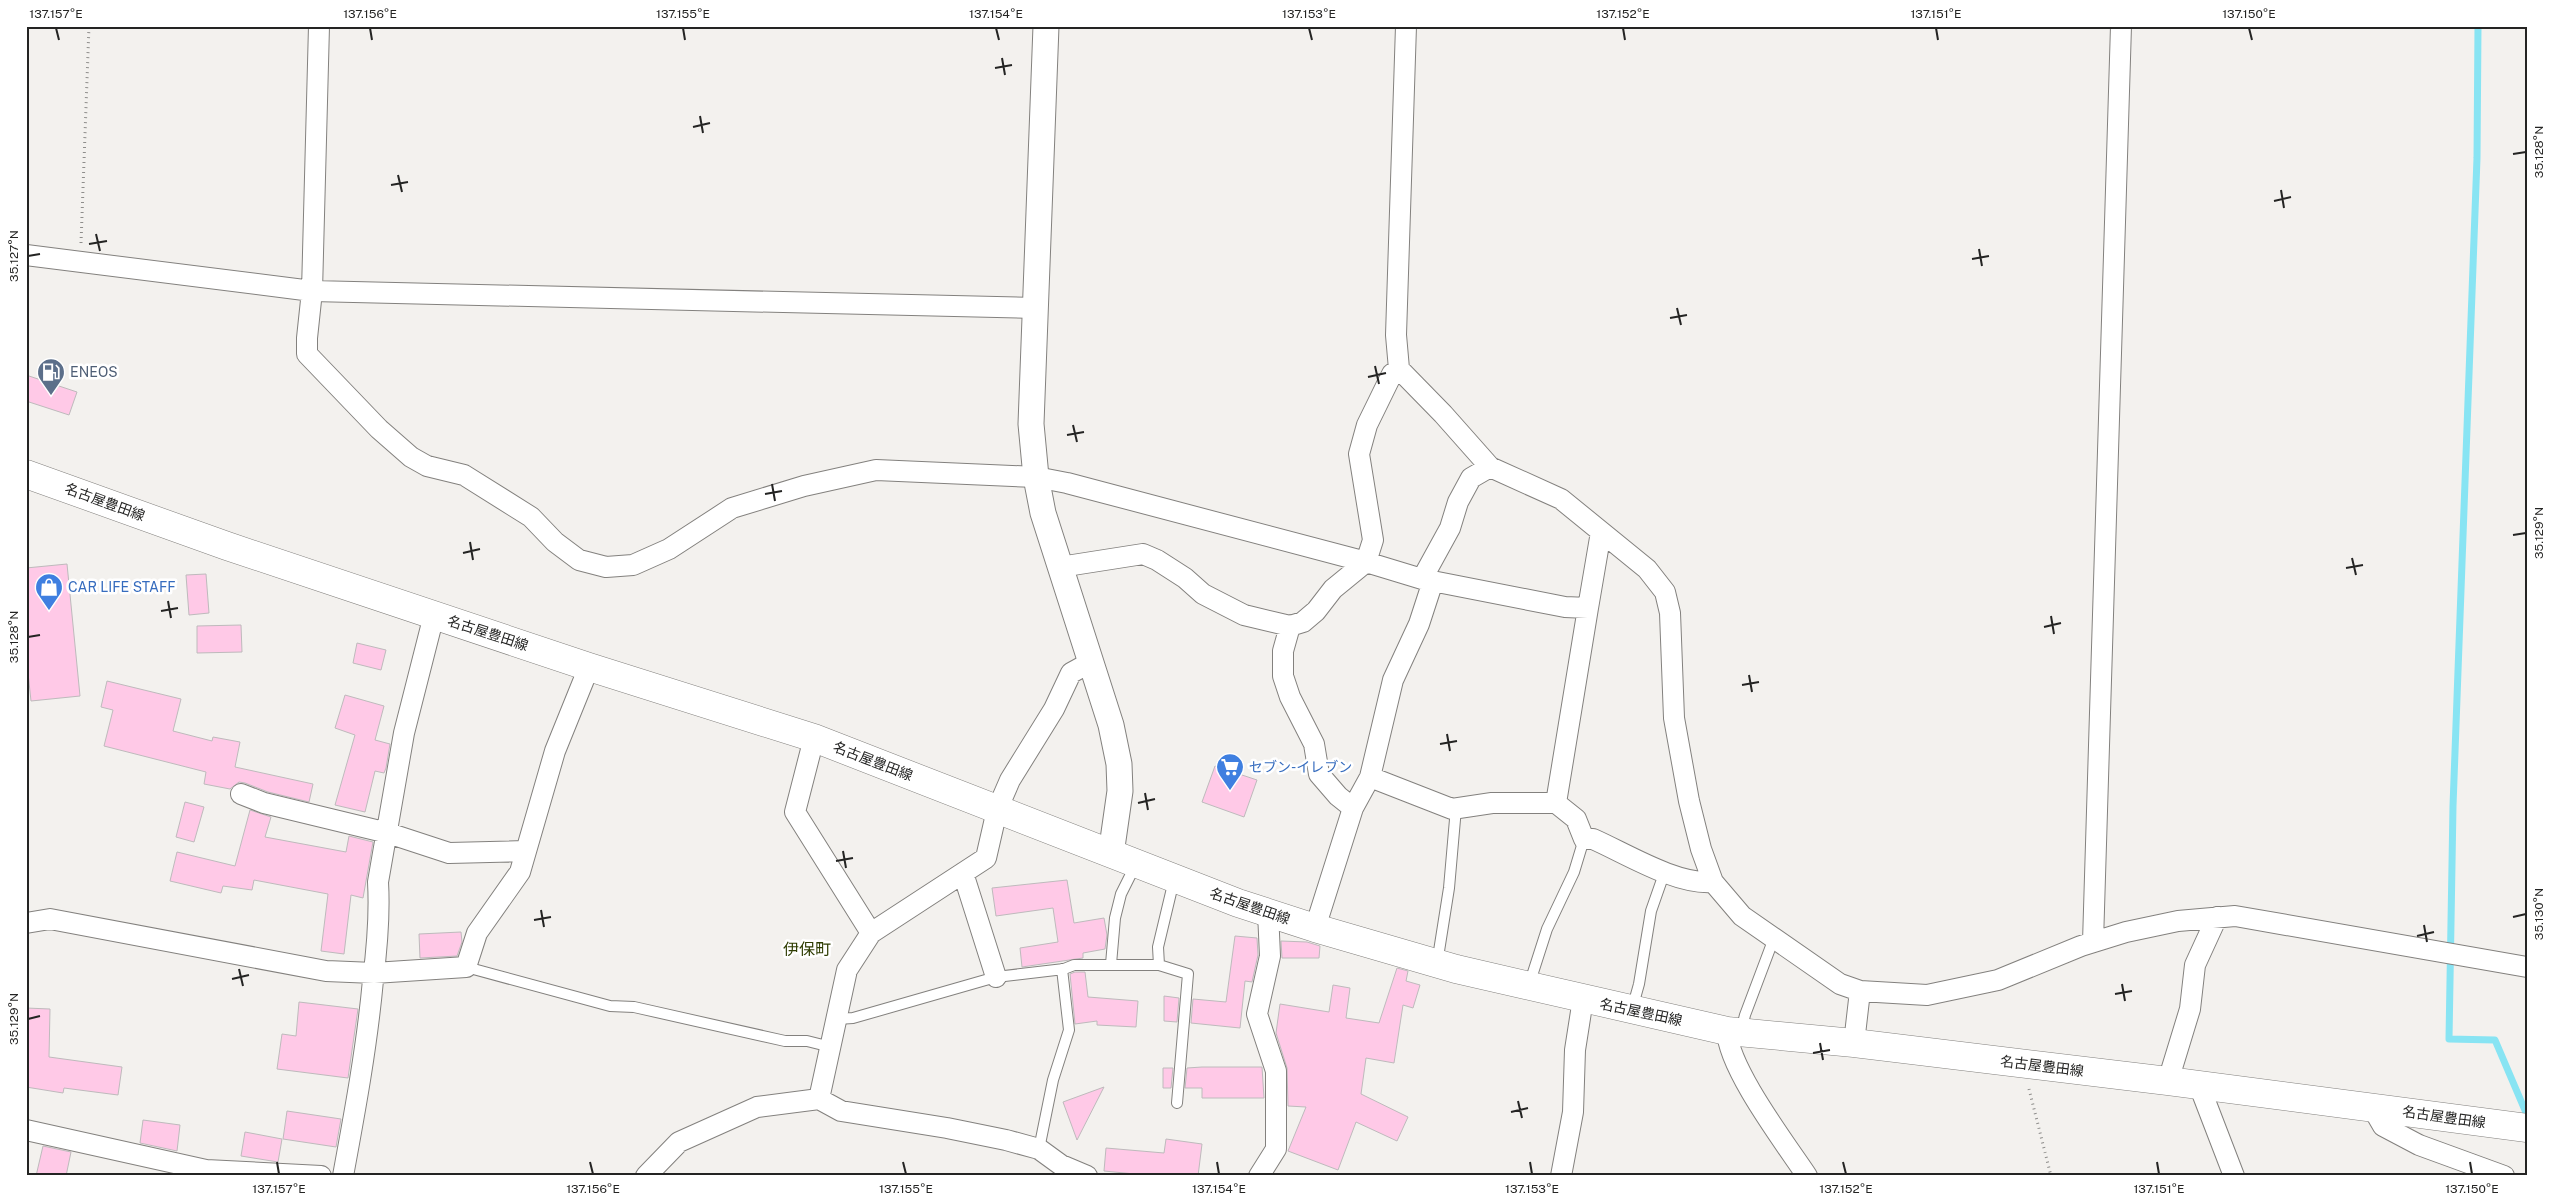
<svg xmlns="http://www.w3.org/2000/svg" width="2553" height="1202" font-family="'Public Sans','Noto Sans JP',sans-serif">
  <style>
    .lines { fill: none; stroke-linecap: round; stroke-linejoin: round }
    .stream { stroke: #88e4f3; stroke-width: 7 }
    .building { fill: #ffc9e7; stroke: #bebabc }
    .service-casing { stroke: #83817e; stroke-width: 12 }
    .minor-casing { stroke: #83817e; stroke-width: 22 }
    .tertiary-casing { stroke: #83817e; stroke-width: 27 }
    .primary-casing { stroke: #83817e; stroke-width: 29 }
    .path { stroke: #8e8d8b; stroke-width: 3; stroke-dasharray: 1 4; stroke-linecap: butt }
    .service { stroke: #fff; stroke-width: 10 }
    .minor { stroke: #fff; stroke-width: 20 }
    .tertiary { stroke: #fff; stroke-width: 25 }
    .primary { stroke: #fff; stroke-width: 28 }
    .ticks { fill: none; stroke: #242423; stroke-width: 2 }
    .labels { text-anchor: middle; stroke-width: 5; stroke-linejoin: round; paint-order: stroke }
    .service-label { font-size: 14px; fill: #4e5e75; stroke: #fff; text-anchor: start }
    .street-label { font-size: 14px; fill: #242423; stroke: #fff }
    .shop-label { font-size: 14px; fill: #366cbe; stroke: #fff; text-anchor: start }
    .quarter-label { font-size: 16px; fill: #2f3d03; stroke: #fff }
    .neatline { fill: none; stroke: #242423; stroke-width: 2 }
    .ticks-label { font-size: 12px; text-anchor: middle; fill: #242423 }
  </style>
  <rect width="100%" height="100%" fill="#f3f1ee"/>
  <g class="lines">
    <path class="stream" d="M2478,26L2477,158L2453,806L2449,1039L2495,1040L2527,1115"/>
  </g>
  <path class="building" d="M26,375L77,392L69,415L26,401Z
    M67,564L80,696L31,701L26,654V568Z
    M206,574L209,613L189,615L186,575Z
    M241,625L242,652L197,653V626Z
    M357,643L386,650L381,670L353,663Z
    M107,681L181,699L173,731L212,741L213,737L240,742L235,767L313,784L309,802L268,792L245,783L239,782L230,789L204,784L206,772L104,746L113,710L101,707Z
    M345,695L384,706L375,740L390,744L386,768L384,773L375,771L365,812L335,805L355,735L335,728Z
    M1215,766L1257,780L1244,817L1202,802Z
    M185,802L204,807L194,842L176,837Z
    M250,810L271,817L265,837L346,852L349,836L373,842L363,898L351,895L344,954L321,951L328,894L254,880L252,890L223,886L221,893L170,881L177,852L235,866Z
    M1067,880L1074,923L1104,918L1107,935L1105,949L1083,953V958L1022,967L1020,948L1058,942L1053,908L996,916L992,888Z
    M461,932L462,942L457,956L420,958L419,934Z
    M1235,936L1257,938L1258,955L1252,982L1245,981L1240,1028L1191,1023L1193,999L1226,1002Z
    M1281,941L1307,942L1320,946L1319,958H1282Z
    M1397,968L1408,971L1406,981L1420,985L1413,1008L1403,1005L1394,1063L1366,1058L1361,1094L1408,1117L1397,1141L1356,1122L1338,1170L1288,1151L1306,1107L1288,1106L1287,1068L1276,1033L1280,1004L1329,1012L1333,985L1350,988L1346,1018L1379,1023Z
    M1075,972H1085L1088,997L1138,1001L1136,1027L1097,1025V1021L1075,1024L1070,974Z
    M1164,996L1179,998L1177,1022L1164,1021Z
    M299,1002L358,1009L348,1078L277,1069L282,1034L296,1036Z
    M26,1008L50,1009L49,1057L122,1067L118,1095L64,1088L63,1093L26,1087Z
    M1202,1067H1262L1264,1098H1202V1088H1185L1187,1068Z
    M1163,1068H1173L1171,1088H1163Z
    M1104,1087L1077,1140L1063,1102Z
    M287,1111L341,1119L336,1147L283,1139Z
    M143,1120L180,1125L177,1151L140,1143Z
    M245,1132L282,1139L278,1162L241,1156Z
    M1166,1139L1202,1144L1198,1176H1155L1104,1171L1106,1148L1164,1153Z
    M43,1146L71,1152L66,1176H36Z"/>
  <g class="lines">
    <g class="service-casing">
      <path id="service" d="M1434,962L1439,951L1449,888L1456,808
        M1111,964L1115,918L1121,894L1136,864
        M1159,965L1158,947L1174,880
        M466,967L610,1006L634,1007L785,1041H807L831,1047
        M1529,985L1547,929L1574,872L1584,839
        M1632,1009L1639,984L1651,911L1665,871
        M837,1019L853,1018L996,977L1064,969L1074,965H1159L1188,974L1177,1103
        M1741,1031L1745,1015L1774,938
        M1039,1149L1053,1080L1069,1030L1062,969"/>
    </g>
    <g class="minor-casing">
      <path id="minor" d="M319,26L312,291L307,338V354L379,429L411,457L427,466L464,475L531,517L555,542L579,560L606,567L633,565L669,549L732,508L804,486L876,470L1036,477L1067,483L1366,562L1422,579L1565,607L1588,608L1601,532
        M1406,26L1396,335L1399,369L1443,414L1490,467L1561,499L1647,569L1665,592L1670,613L1674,718L1689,801L1701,849L1713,882L1742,916L1840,984L1860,991L1927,995L1998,980L2081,946L2126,932L2178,921L2235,916L2527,967
        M26,255L312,291L1035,308
        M1060,567L1143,554L1157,560L1185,578L1203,594L1244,615L1290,626L1303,622L1316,611L1333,589L1366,562L1373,540L1359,454L1367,425L1392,374L1399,369
        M1422,579L1450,528L1458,502L1471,478L1490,467
        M1588,608L1556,803L1576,819L1584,839H1593C1627,854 1676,885 1713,882
        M1290,626L1283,651V676L1290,697L1314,744L1319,774L1338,796L1353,808
        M814,738L795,812L871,933L986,858L997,810L1010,780L1054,709L1071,673L1091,662
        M1370,777L1452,809L1492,803H1556
        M241,794L264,803L388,833L449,853L525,851
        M963,873L996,977
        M26,923L50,919L326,971L374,973L466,967L477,933L520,872L555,751L589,667
        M1315,928L1353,808L1370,777L1393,680L1419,624L1433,581
        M2093,942L2121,26
        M1727,1031C1728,1068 1785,1143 1807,1176
        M1854,1043L1860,991
        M2168,1081L2190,1009L2195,965L2217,917
        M2199,1085L2234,1176
        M819,1099L847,970L871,933
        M2372,1107L2383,1126L2419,1145L2504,1176
        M26,1130L206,1170L321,1176
        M343,1176C355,1111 367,1046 373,980C377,948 380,915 378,882L404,733L434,615
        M646,1176L679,1142L757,1107L819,1099L841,1111L947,1128L1006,1140L1039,1149L1061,1165L1087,1176
        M1259,1176L1276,1149V1071L1257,1014L1270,956L1268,912
        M1561,1176L1573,1112L1575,1050L1583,999"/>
    </g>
    <g class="tertiary-casing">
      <path id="tertiary" d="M1046,26L1031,424L1036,477L1043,513L1111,725L1119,764L1120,791L1111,854"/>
    </g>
    <g class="primary-casing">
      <path id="primary" d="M26,474L227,546L589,667L814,738L1238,903L1315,928L1456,969L1727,1031L1854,1043L2168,1081L2527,1128"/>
    </g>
    <path class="path" d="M81,243L89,26
      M2029,1089L2051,1176"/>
    <use href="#service" class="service"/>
    <use href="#minor" class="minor"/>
    <use href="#tertiary" class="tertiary"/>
    <use href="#primary" class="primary"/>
  </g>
  <path class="ticks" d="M56,28L59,40M370,28L372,40M683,28L685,40M996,28L999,40M1309,28L1312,40M1623,28L1625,40M1936,28L1938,40M2249,28L2252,40M1002,58L1005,75M995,68L1012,65M700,116L703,133M693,127L710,123M2513,154L2526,152M398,175L402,192M391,185L408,182M2281,190L2284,208M2274,201L2291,197M96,234L100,251M89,244L107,241M1979,249L1982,266M28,256L40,254M1972,259L1989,256M1677,308L1681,325M1670,318L1687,315M1375,366L1379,384M1368,377L1386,373M1073,425L1077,442M1067,435L1084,432M772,484L775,501M765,494L782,491M2513,535L2526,533M470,542L473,560M463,553L480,549M2352,558L2356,575M2346,568L2363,565M168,601L171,618M161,611L178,608M2051,616L2054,634M2044,627L2061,623M28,637L40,635M1749,675L1752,692M1742,685L1759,682M1447,734L1450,751M1440,744L1457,741M1145,793L1148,810M1138,803L1155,799M843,851L846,868M836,861L853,858M541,910L544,927M2513,917L2526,914M534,920L551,917M2424,925L2427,942M2417,936L2434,932M239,969L243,986M232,979L249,975M2122,984L2125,1001M2115,994L2132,991M28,1019L40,1016M1820,1043L1823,1060M1813,1053L1830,1050M1518,1101L1522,1118M1511,1112L1528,1108M277,1162L279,1174M590,1162L593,1174M903,1162L906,1174M1217,1162L1219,1174M1530,1162L1532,1174M1843,1162L1846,1174M2157,1162L2159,1174M2470,1162L2472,1174"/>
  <defs>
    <g id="fuel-pin" transform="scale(1.4375)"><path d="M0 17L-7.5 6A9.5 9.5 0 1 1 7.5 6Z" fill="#5c6f8a" stroke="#fff"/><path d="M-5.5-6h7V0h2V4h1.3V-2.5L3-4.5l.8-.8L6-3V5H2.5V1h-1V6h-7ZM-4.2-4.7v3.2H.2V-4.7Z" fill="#fff"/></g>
    <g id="shop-pin" transform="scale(1.4375)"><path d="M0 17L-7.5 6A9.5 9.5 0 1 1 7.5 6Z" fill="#3f7fe0" stroke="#fff"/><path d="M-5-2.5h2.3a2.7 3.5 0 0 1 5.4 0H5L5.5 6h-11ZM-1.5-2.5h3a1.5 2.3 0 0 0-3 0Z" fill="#fff"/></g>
    <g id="supermarket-pin" transform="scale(1.4375)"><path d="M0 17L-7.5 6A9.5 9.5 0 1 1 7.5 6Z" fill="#3f7fe0" stroke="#fff"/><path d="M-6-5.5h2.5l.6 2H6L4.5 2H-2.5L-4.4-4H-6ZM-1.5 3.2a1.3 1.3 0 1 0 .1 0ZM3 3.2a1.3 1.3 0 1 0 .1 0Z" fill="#fff"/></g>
  </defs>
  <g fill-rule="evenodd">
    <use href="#fuel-pin" x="51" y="372"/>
    <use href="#shop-pin" x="49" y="587"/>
    <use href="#supermarket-pin" x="1230" y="767"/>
  </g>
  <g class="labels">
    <g class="service-label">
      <text x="70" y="377">ENEOS</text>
    </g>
    <g class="street-label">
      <text transform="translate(105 502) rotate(20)" y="5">名古屋豊田線</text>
      <text transform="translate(488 633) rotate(18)" y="5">名古屋豊田線</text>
      <text transform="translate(873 761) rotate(21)" y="5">名古屋豊田線</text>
      <text transform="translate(1250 906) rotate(19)" y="5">名古屋豊田線</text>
      <text transform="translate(1641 1012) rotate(12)" y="5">名古屋豊田線</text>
      <text transform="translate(2042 1066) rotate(7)" y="5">名古屋豊田線</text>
      <text transform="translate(2444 1117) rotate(8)" y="5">名古屋豊田線</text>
    </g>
    <g class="shop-label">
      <text x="68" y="592">CAR LIFE STAFF</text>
      <text x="1249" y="772">セブン-イレブン</text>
    </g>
    <g class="quarter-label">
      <text x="807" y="955">伊保町</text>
    </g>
  </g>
  <rect width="2553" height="1202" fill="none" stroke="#ffffff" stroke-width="55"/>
  <rect x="28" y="28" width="2498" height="1146" class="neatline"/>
  <g class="ticks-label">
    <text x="56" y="18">137.157°E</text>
    <text x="370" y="18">137.156°E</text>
    <text x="683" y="18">137.155°E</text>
    <text x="996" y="18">137.154°E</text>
    <text x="1309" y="18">137.153°E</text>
    <text x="1623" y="18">137.152°E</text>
    <text x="1936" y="18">137.151°E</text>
    <text x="2249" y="18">137.150°E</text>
    <text transform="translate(2539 152) rotate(-90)" y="4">35.128°N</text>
    <text transform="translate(14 256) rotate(-90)" y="4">35.127°N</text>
    <text transform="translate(2539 533) rotate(-90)" y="4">35.129°N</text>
    <text transform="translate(14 637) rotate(-90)" y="4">35.128°N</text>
    <text transform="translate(2539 914) rotate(-90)" y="4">35.130°N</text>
    <text transform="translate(14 1019) rotate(-90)" y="4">35.129°N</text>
    <text x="279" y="1193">137.157°E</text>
    <text x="593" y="1193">137.156°E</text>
    <text x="906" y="1193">137.155°E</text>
    <text x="1219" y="1193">137.154°E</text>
    <text x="1532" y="1193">137.153°E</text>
    <text x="1846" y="1193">137.152°E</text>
    <text x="2159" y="1193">137.151°E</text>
    <text x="2472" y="1193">137.150°E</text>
  </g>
</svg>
